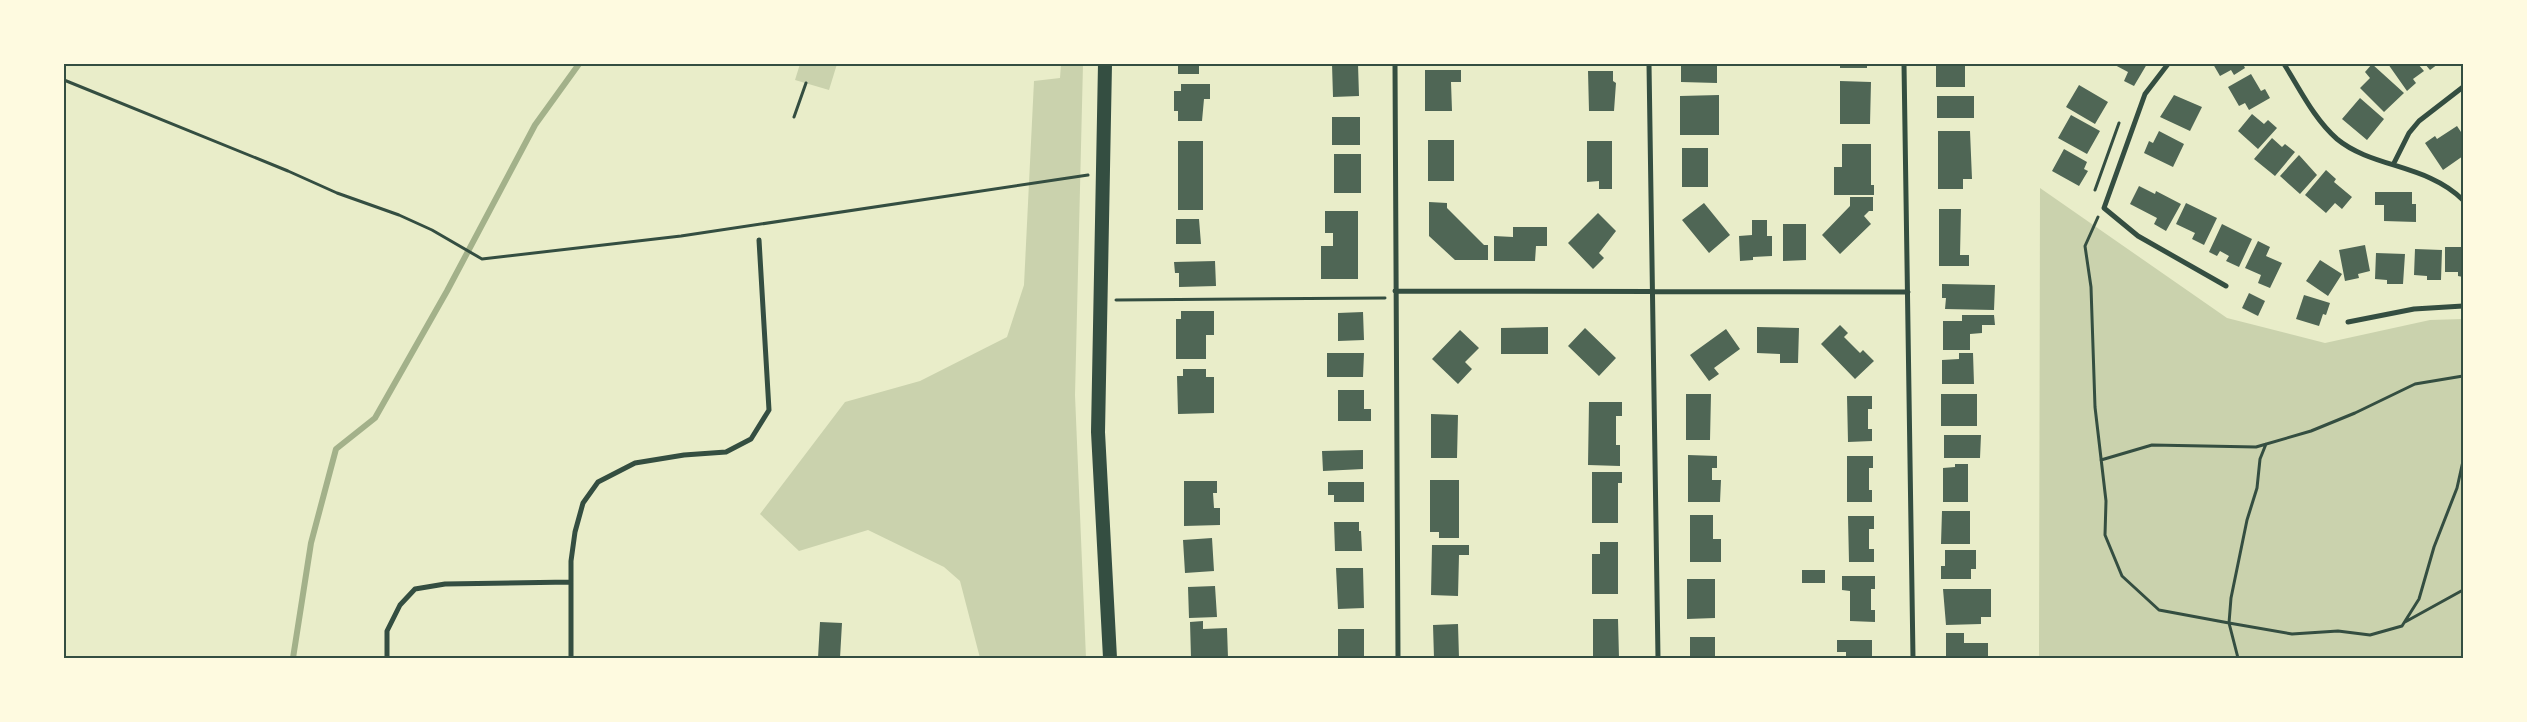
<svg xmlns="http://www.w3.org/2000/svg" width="2527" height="722" font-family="'PT Serif',serif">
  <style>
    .green { fill: #cad2ad }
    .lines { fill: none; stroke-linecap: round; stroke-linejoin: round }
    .stream { stroke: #a3b18a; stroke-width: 6 }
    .building { fill: #4f6655 }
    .path { stroke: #344e41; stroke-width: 3 }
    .minor { stroke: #344e41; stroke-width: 5 }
    .trunk { stroke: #344e41; stroke-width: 14 }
    .neatline { fill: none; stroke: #344e41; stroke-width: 2 }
  </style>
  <rect width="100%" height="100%" fill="#e9edc9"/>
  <path class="green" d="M800,64H837L829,90L795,80Z
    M1061,64H1083L1075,395L1086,658H980L960,581L944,567L868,530L799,551L760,514L845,402L920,381L1007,337L1024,285L1034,81L1060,78Z
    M2040,188L2227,318L2325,343L2430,320L2463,319V658H2039Z"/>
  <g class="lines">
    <path class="stream" d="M293,658L311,543L336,449L375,418L447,291L535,125L579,64"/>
  </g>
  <path class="building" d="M1178,64H1199V74H1178Z
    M1332,64H1358L1359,96L1333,97Z
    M1681,64H1717V83L1681,82Z
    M1840,64H1867V68H1840Z
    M2113,64H2147L2134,86L2124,81L2128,72Z
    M2213,64H2243L2245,68L2234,75L2231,70L2220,76Z
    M2372,64L2404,93L2384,112L2360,88L2370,78L2365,72Z
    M2388,64H2418L2424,71L2413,79L2416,83L2407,91Z
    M2425,64H2438L2430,70Z
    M1936,65H1965V87H1936Z
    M1425,70H1461V82H1451L1452,111H1425Z
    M1588,71H1613V81L1616,83L1614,111H1589Z
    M2251,74L2261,91L2265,89L2270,98L2249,110L2245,103L2239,106L2228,87Z
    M1840,81L1871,82L1870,124H1840Z
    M1181,84H1210V99H1204L1202,121H1178V111H1174V91H1181Z
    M2079,85L2108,102L2095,124L2066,107Z
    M1719,95V135H1680V96Z
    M2174,95L2202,107L2190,131L2160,117Z
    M1937,96H1974V118H1937Z
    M2360,98L2384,119L2367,140L2342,119Z
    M2252,114L2264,124L2268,120L2277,128L2258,149L2238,131Z
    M2071,115L2100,131L2087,154L2058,138Z
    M1332,117H1360V145H1332Z
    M2457,126L2463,135V156L2443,170L2425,143L2435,136L2437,139Z
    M1938,131H1970L1972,179H1963V189H1938Z
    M2159,131L2184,144L2173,167L2144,153L2149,141L2153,143Z
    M2272,138L2282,147L2285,144L2295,152L2275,176L2254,159Z
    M1428,140H1454V181H1428Z
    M1178,141H1203V210H1178Z
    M1587,141H1612V189H1599V181L1587,182Z
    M1842,144H1871V185H1874V195H1834V167H1842Z
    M1682,148H1708V187H1682Z
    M2064,149L2087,162L2084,169L2088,171L2079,186L2052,171Z
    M1334,154H1361V193H1334Z
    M2299,155L2317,175L2300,194L2280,176Z
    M2326,170L2336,179L2334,182L2352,197L2342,209L2335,203L2326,213L2305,195Z
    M2139,186L2155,194L2156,191L2181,204L2166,231L2154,224L2157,218L2130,204Z
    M2375,192H2412V204H2416V222L2384,221V205H2375Z
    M1850,197H1873V211H1869L1864,216L1871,224L1840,254L1822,235L1850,206Z
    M1429,202L1447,203V208L1484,245H1488V260H1455L1429,236Z
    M1704,203L1730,235L1709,253L1682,220Z
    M2186,203L2217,218L2204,245L2192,239L2195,233L2176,224Z
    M1939,209H1961L1960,255H1969V266H1939Z
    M1325,211H1358V279H1321V246H1333V233H1325Z
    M1598,213L1616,231L1599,253L1604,258L1593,269L1568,243Z
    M1176,219H1199L1201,244H1176Z
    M1752,220H1767V236H1772V256L1753,257V260L1740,261L1739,236L1752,235Z
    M1783,224H1806V260L1783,261Z
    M2222,224L2252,239L2239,267L2226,261L2229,256L2220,251L2217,256L2209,252Z
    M1513,227H1547V246H1536L1535,261H1494V236L1513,237Z
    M2258,241L2270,247L2266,256L2282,263L2270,288L2258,283L2261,275L2245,268Z
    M2365,245L2370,271L2358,274L2359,278L2345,281L2339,250Z
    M2445,247H2463V277L2458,276V272H2445Z
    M2415,249L2442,250L2441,280H2427V276L2414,275Z
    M2376,253L2405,254L2403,284H2387V280L2375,279Z
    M2320,260L2342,274L2328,296L2306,281Z
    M1215,261L1216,286L1179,287V273H1175L1174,262Z
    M1942,284L1995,285L1994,310L1945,309L1946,298H1942Z
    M2249,293L2265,301L2258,316L2242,308Z
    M2304,295L2330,303L2326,315L2323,314L2319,326L2296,319Z
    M1181,311H1214V335H1206V359H1176V319H1181Z
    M1363,312L1364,340L1338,341V313Z
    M1962,315H1994L1995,325H1982V333L1970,334V350H1943V321H1962Z
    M1840,325L1848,333L1844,337L1860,353L1863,350L1874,361L1855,379L1821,344Z
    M1548,327V354H1501V328Z
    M1757,327L1799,328L1798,363H1780V354L1757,353Z
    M1585,328L1616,358L1599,376L1568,346Z
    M1726,329L1740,349L1714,368L1719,374L1709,381L1690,355Z
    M1460,330L1479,348L1465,362L1472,369L1458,384L1432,359Z
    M1327,353H1364L1363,377H1327Z
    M1959,353H1973L1974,384H1942V360L1959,359Z
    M1183,369H1206V377H1214V413L1178,414L1177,376H1183Z
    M1338,390H1364V409H1371V421H1338Z
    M1686,394H1711L1710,440H1686Z
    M1941,394H1977V426H1941Z
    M1847,396H1872V409H1868V429H1872V441L1848,442Z
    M1589,402H1622V416H1616V445H1620V466L1588,465Z
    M1431,414L1458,415L1457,458H1431Z
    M1944,435H1981L1980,458H1944Z
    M1363,450V469L1323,471L1322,451Z
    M1688,455L1717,456V468H1712V480H1721L1720,502H1688Z
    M1847,456H1873V468H1869V490H1872V502H1847Z
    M1955,464H1968V502H1943V468L1955,467Z
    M1592,472H1622V483H1618V523H1592Z
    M1430,480H1459V538H1439V532H1430Z
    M1184,481H1217V493H1213L1214,508H1220V525L1184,526Z
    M1328,482H1364V502H1334V495H1328Z
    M1942,511H1970V544H1941Z
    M1690,515H1713V539H1721V562H1690Z
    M1848,516H1874V529H1869V549H1874V562H1849Z
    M1334,522H1359V531H1361L1362,551H1335Z
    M1212,538L1214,571L1185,573L1183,540Z
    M1600,542H1618V594H1592V554H1600Z
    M1432,545H1469V555H1459L1458,596L1431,595Z
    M1945,550H1976V569H1971V579H1941V566H1945Z
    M1336,568H1363L1364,608L1338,609Z
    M1802,570H1825V583H1802Z
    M1842,576H1875V589H1871V610H1875V622L1850,621V591L1842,590Z
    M1687,579H1715V618L1687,619Z
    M1215,586L1217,617L1189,618L1188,587Z
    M1943,589H1991V617H1981V624L1946,625Z
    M1593,619H1618L1619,658H1593Z
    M1203,621V629L1227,628L1228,658H1191L1190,622Z
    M820,622L842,623L840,658H818Z
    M1458,624L1459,658H1434L1433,625Z
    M1338,629H1364V658H1338Z
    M1946,633H1964V643H1988V658H1946Z
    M1690,637H1715V658H1690Z
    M1837,640H1872V658H1846V652H1837Z"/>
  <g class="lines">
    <path class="path" d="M64,80L288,171L337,193L399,215L432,230L482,259L681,236L1088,175
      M794,117L806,83
      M2095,190L2119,123
      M2098,217L2085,246L2091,287L2095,407L2106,501L2105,535L2122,576L2159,610L2229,623L2238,658
      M1116,300L1385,298
      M2266,444L2260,459L2257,488L2247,520L2231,598L2229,623L2292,634L2338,631L2370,635L2402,626L2419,599L2434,547L2457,488L2463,461
      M2101,460L2152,445L2256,447L2311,431L2355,413L2415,384L2463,376
      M2405,622L2463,590"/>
    <path class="minor" d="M1395,64L1398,658
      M1649,64L1658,658
      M1904,64L1913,658
      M2168,64L2145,94L2104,208L2138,236L2226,286
      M2284,64C2300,89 2314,119 2337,139C2372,168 2427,164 2463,200
      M2394,163L2409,133L2419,121L2463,87
      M1395,291L1908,292
      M2348,322L2414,309L2463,306
      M387,658V631L400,605L415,589L445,584L571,582
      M571,658V561L575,532L583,503L598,482L635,463L684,455L726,452L751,439L769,410L759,240"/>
    <path class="trunk" d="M1105,64L1098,432L1110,658"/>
  </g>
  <rect width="2527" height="722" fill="none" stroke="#fefae0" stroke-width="130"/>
  <rect x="65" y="65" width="2397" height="592" class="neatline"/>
</svg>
